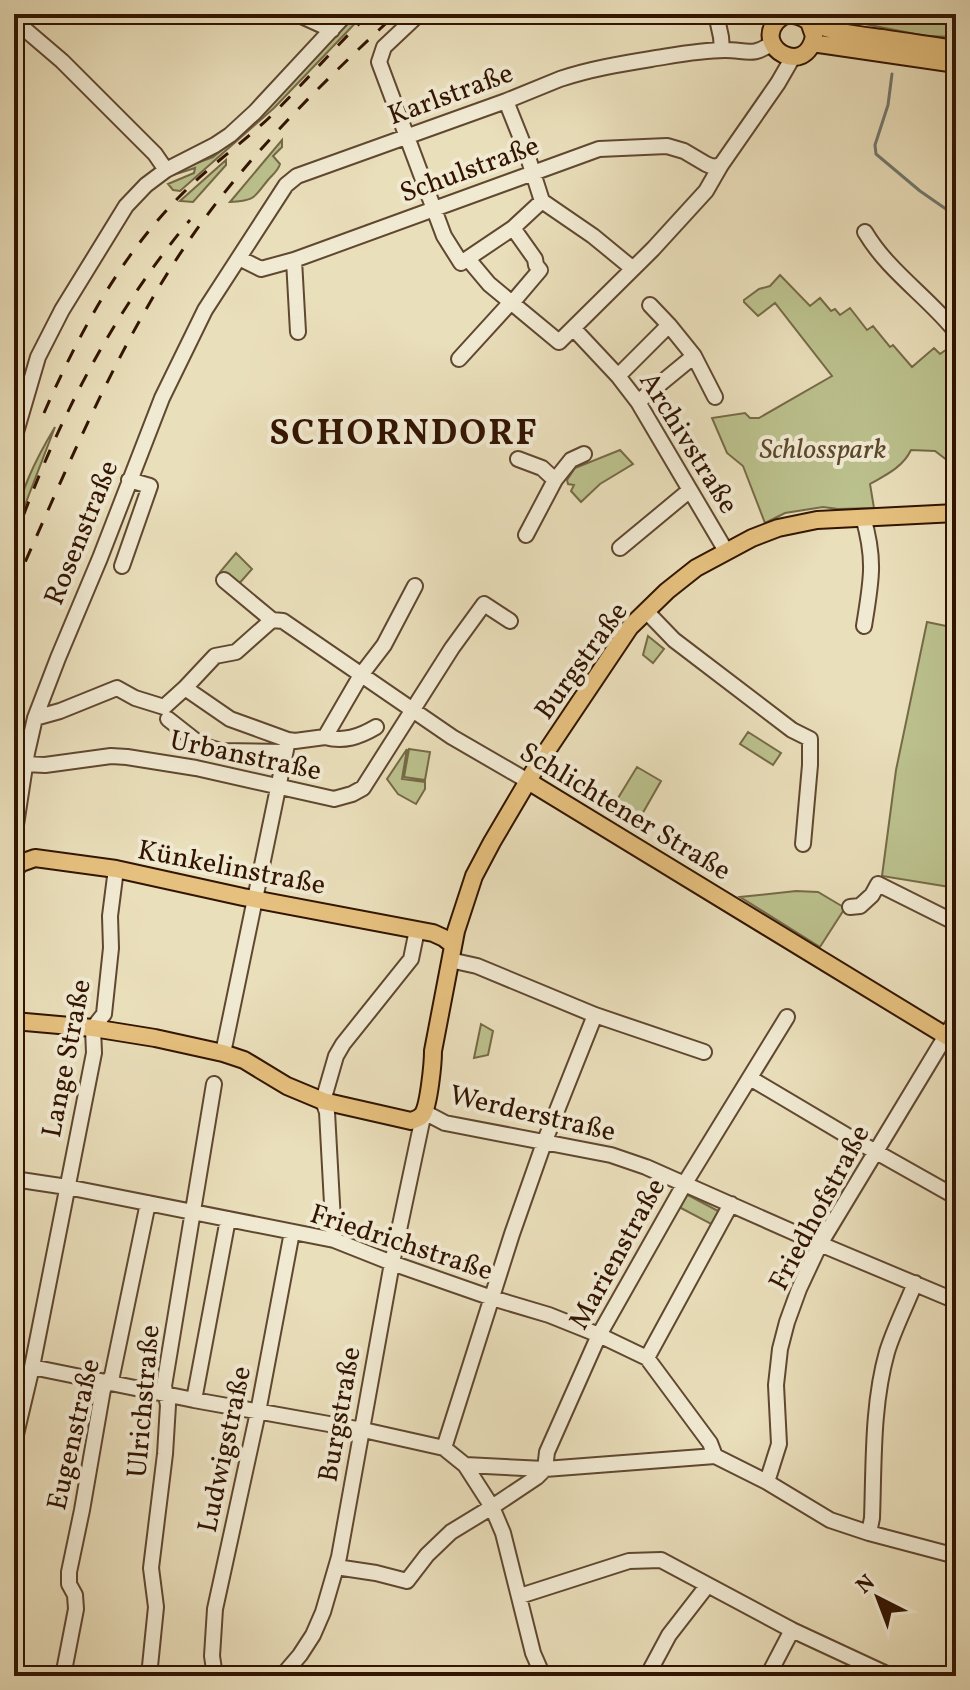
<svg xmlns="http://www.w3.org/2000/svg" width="970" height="1690" font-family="Vollkorn,serif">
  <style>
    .green { fill: #bbc18d; stroke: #766a47; stroke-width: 2 }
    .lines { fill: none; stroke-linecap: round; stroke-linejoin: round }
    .stream { stroke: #71786f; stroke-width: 3 }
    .minor-casing { stroke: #604730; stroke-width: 18 }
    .major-casing { stroke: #321401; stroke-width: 20 }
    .minor { stroke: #f1ead3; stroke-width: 14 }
    .major { stroke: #e5c07e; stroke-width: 16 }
    .rail { stroke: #321401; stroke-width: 3; stroke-dasharray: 14 14; stroke-linecap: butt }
    .labels { text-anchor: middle; stroke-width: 8; stroke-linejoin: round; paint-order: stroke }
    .street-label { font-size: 28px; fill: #321401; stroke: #f1ead3 }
    .park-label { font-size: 28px; font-style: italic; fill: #5b482b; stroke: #f1ead3 }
    .district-label { font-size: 36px; font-weight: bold; letter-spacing: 2px; fill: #321401; stroke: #f1ead3 }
  </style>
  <rect width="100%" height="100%" fill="#eadfbb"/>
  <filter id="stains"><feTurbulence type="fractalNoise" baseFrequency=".0025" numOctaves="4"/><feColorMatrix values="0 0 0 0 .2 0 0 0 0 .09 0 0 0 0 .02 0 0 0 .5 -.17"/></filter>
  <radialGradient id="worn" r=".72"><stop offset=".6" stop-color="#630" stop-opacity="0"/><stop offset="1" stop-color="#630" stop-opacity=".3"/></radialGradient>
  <path class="green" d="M357,14H364L274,108L180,191L173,190L168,184L194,173L195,168L176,174L178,170L213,157L252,125Z
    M819,14H956V37L926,36L818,15Z
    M282,140V147L273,156L280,164C278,171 273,174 268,180C254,197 256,201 230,202Z
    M226,160V165L193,202L180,201Z
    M780,275L810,306L820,298L831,311L835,309L840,315L850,308L867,330L873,326L890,347L893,345L912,367L934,348L940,354L950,347L956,354V467L935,451L911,450C903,467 886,475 870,484L874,508L838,509L823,507L785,513L765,523L743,466L727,453L712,418L745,413L750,418H759L832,376L775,303L758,316L744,302V300L759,289L770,286Z
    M55,427L15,531C17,495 37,457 55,427Z
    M620,450L633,464L600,484L581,502L571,491L574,485L568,484L567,480L575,468Z
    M236,553L252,569L237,586L220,572Z
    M927,622L956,628V888L882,876L896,770Z
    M648,636L664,649L653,663L643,655Z
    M748,732L781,753L773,765L740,744Z
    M407,749L402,779L425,782V789L416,804L398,794L387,779Z
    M409,749L430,752L425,780L404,777Z
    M637,767L661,781L637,823L612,808Z
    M796,891L818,892L845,908L820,947L740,897Z
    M481,1024L493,1031L488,1055L474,1058Z
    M686,1194L720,1212L713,1225L679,1207Z"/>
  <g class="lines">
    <path class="stream" d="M892,74L888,105L875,145L876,154L920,191L956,216"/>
    <g class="minor-casing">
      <path id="minor" d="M297,14L332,30
        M419,14L384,47L379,62L444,236L461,263L513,228L542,201
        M716,14L721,37L722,50
        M14,20L62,61L155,154L166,170
        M506,101L526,151L542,201L593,236L632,268
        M865,232C888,271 928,297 956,332
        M239,258L261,269L294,260L599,149L667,146L684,151L706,164L713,167L721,165
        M468,259L489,284L559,342L653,249L706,191L721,165L778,83L793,57
        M294,260L298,332
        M512,303L540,270L536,265L535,259L513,228
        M573,328L618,376L638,402L726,551
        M694,356L715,397
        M459,359L511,302
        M618,376L669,325
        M638,402L694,356L669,325L650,305
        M14,439L38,357L62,310L126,206L146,185L166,170L215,145L230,135L255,112L346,14
        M518,459L542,468L555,480
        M863,517C876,561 871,582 864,626
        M526,535L555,480L571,460L584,454
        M620,548L690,490
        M122,566L150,486L129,480
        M224,580L272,620L283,621L452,737L528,781
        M646,611L674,640L792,730L810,739V765L803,844
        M185,688L230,719L288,740
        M35,718L60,711L117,688L135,698L164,707L185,688L215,656L236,652L272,620
        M168,719L201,745L221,751L285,752
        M325,737C344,742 359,737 376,727
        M25,764L45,765L111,756L127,757L196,768L334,799L352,794L363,788L452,648L484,604L510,621
        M14,838L27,753L35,718L58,658L100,558L162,398L205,310L286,185L297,176L506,101L560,79C590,69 620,64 651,59C676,55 700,50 725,50C746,50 754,57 772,43
        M850,907L860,906L872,895L878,884L956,923
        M450,960L477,966L595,1015L704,1052
        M223,1053L288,740L295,741L325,737L361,675L384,645L415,586
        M750,1078L846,1135L956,1197
        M14,1179L67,1187L334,1240L392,1263L492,1298L549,1315L599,1335L647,1358L710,1443L715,1456
        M334,1240L327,1112L323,1101L336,1056L343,1044L411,959L417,930
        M647,1358L731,1204
        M32,1367L194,1400L368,1431L444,1448L465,1465L492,1507L503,1533L533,1653L543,1676
        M194,1400L228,1219
        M14,1443L32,1367L94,1053L93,1028L104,1014L111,948L110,916L116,869
        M444,1448L512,1234L544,1143L595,1015
        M465,1465L545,1469L715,1456L767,1482L830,1520L869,1533L956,1556
        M767,1482L779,1444L776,1385L780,1349L787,1322L799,1289L820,1244L956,1019
        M869,1533L872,1518C874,1464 872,1405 887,1352C894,1329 906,1306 915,1283
        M336,1567L376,1573L407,1581L427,1555L451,1532L492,1507L537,1477L545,1469L547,1452L599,1335L685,1183L787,1017
        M520,1596L629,1561L661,1560L792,1630L891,1676
        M63,1676L76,1609L75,1595L69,1584V1572L82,1510L103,1389L112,1376L148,1203
        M149,1676L156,1607L151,1568L165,1454L168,1405L164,1386L214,1084
        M215,1676L212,1656L215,1609L258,1412L292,1232
        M282,1676L300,1655L313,1635L323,1612L339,1557L392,1263L424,1112L445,1123L611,1155L646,1167L820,1244L956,1301
        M647,1676L669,1635L707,1586
        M768,1676L792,1630"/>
    </g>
    <g class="major-casing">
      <path id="major" d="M809,22L814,36C806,78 754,48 776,22C780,18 786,14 792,15C801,15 807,21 814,24C836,33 859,35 882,38C906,42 931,45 956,49
        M812,43L956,64
        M528,781L956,1042
        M14,870L21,863L35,858L116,869L243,897L433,933L444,938L453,945
        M14,1021L93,1028L155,1038L223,1053L244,1060L287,1086L323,1101L411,1121C417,1119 419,1119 423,1114C429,1104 433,1063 433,1051L456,931L474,876L492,842L538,764L630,627L667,591L696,568L752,538L778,528L817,520L956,513"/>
    </g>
    <use href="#minor" class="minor"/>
    <use href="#major" class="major"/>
    <path class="rail" d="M44,413C79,333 122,253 184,192C212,164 244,142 272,115C305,82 335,47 369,14
      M14,541C55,426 111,314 190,220
      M14,587C66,471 118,343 190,239C248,155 322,83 396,14"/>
  </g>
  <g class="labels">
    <g class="street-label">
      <text transform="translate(450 93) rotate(-20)" y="10">Karlstraße</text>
      <text transform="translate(469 168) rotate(-20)" y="10">Schulstraße</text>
      <text transform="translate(690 442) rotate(58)" y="10">Archivstraße</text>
      <text transform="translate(80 532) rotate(-68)" y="10">Rosenstraße</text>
      <text transform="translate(580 660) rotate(-54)" y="10">Burgstraße</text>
      <text transform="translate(246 754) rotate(12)" y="10">Urbanstraße</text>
      <text transform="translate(626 810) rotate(31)" y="10">Schlichtener Straße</text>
      <text transform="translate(232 866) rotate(11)" y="10">Künkelinstraße</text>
      <text transform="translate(65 1058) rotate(-79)" y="10">Lange Straße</text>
      <text transform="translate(533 1112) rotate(13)" y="10">Werderstraße</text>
      <text transform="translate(818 1207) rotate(-62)" y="10">Friedhofstraße</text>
      <text transform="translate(402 1241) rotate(18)" y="10">Friedrichstraße</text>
      <text transform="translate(616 1253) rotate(-61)" y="10">Marienstraße</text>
      <text transform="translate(142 1401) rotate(-85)" y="10">Ulrichstraße</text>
      <text transform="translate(338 1414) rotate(-80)" y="10">Burgstraße</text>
      <text transform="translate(72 1434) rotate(-77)" y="10">Eugenstraße</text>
      <text transform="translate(223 1449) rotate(-78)" y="10">Ludwigstraße</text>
    </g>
    <g class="park-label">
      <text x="823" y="458">Schlosspark</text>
    </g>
    <g class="district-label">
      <text x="404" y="444">SCHORNDORF</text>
    </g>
  </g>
  <rect width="970" height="1690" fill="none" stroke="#eadfbb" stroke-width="48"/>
  <rect x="16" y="16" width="938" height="1658" fill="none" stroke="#321401" stroke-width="4"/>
  <rect x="24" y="24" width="922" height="1642" fill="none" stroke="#321401" stroke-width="2"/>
  <g transform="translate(878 1598) rotate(318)" stroke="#f1ead3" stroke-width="6" paint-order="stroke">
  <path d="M0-6L14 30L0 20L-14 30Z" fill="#321401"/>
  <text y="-12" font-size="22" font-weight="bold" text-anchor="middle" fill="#321401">N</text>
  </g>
  <rect width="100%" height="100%" filter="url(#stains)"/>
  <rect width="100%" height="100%" fill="url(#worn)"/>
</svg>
